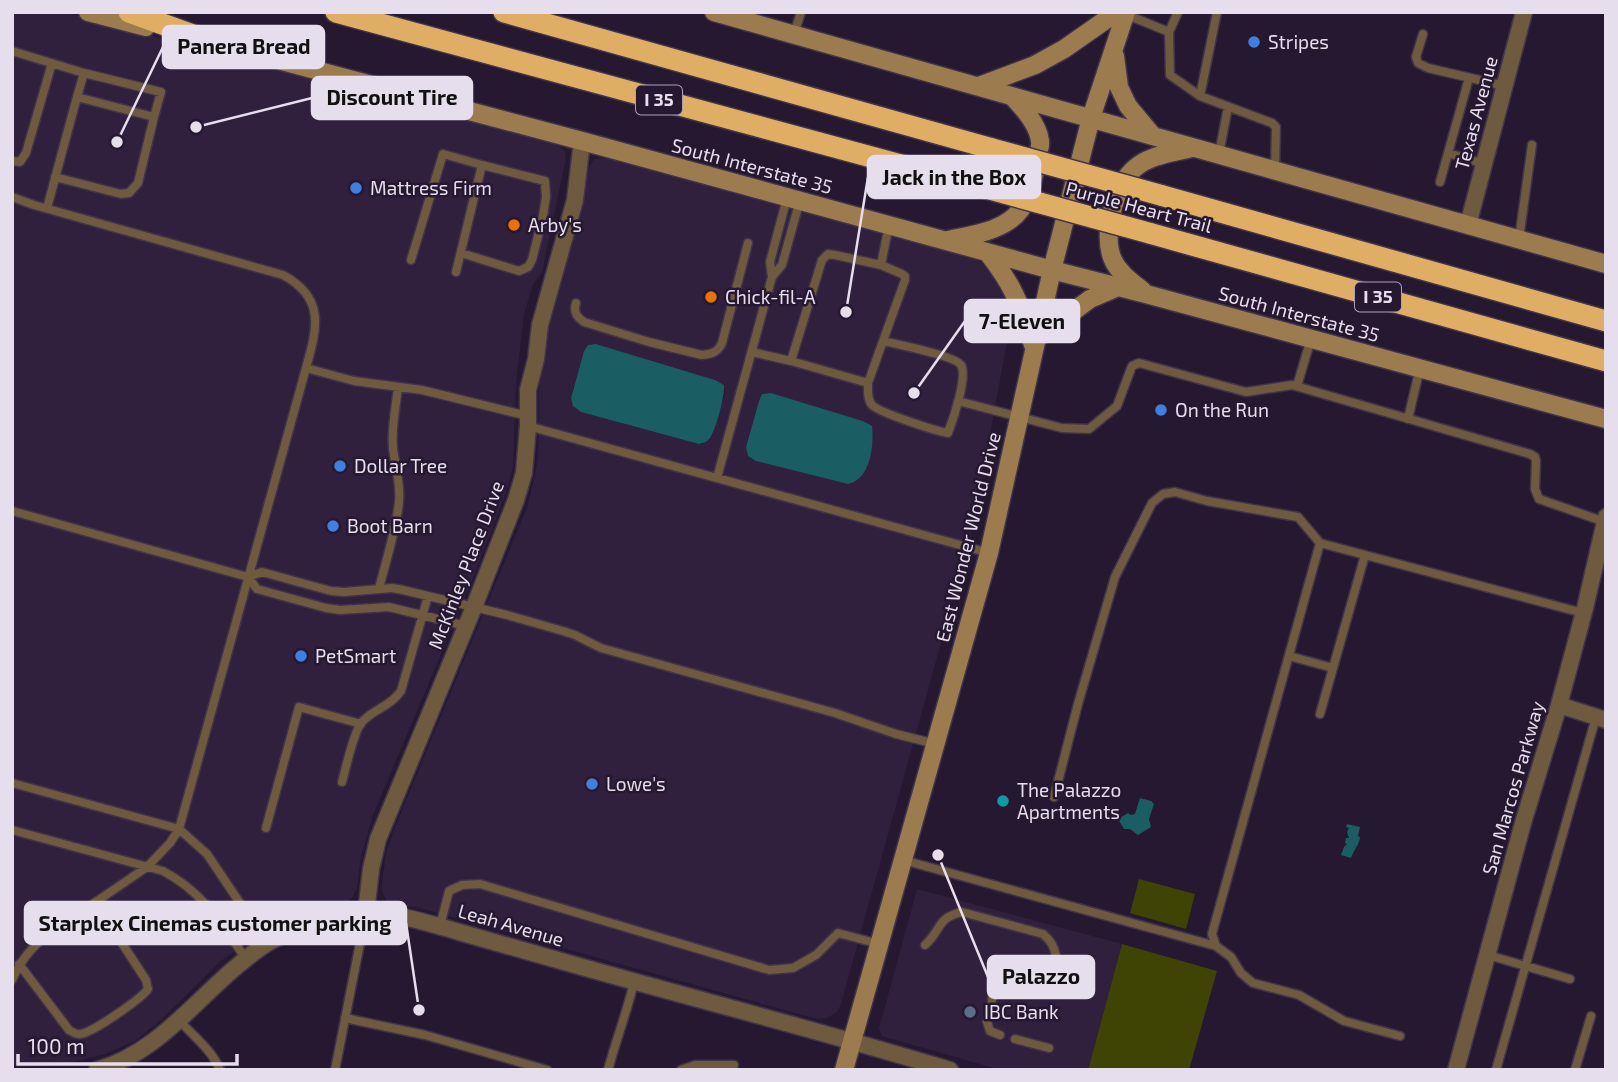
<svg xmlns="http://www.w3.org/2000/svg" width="1618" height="1082" font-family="'Exo 2',sans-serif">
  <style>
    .built { fill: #301f3d; fill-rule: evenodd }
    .green { fill: #3f4303 }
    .water { fill: #1a5d62 }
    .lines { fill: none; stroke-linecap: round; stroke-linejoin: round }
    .lane-casing { stroke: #40344a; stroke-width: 11 }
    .street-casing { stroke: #40344a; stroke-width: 19 }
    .secondary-casing { stroke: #40344a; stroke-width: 21 }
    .highway-casing { stroke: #40344a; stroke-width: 24 }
    .lane { stroke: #6e5a3e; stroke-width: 8 }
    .street { stroke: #6e5a3e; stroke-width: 16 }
    .secondary { stroke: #9c7c4e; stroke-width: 18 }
    .highway { stroke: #dfae64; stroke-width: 21 }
    .highway-bridge-casing { stroke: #40344a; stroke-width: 24; stroke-linecap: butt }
    .highway-bridge { stroke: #dfae64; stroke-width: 21 }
    .shop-dot { fill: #3f7fe0; stroke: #251830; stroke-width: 2.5 }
    .food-dot { fill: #e8710a; stroke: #251830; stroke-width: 2.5 }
    .culture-dot { fill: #0f9aa8; stroke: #251830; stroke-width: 2.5 }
    .service-dot { fill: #5c6f8a; stroke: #251830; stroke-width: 2.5 }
    .labels { text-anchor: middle; stroke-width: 5; stroke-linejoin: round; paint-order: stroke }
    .shield { fill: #251830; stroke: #aca2b4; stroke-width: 2 }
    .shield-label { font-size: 18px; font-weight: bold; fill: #e6dded }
    .poi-label { font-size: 19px; fill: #e6dded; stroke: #251830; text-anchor: start }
    .street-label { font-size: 19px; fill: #e6dded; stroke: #251830 }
    .leader { fill: none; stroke: #e6dded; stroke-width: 2.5 }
    .callout-dot { fill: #e6dded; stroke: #251830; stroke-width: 2.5 }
    .callout { fill: #e6dded; stroke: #e6dded; stroke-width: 2.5 }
    .callout-label { font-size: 21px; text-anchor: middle; font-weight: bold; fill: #111 }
  </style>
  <rect width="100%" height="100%" fill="#251830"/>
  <path class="built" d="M12,12H65L553,144L559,146L565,151L566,158L542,272L533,284L524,314L516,383L513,466L506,493L469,588L373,815L361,856L357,888L353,897L345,903L301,914L274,924L221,961L160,1021L135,1041L105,1054L65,1064L21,1067L12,1065Z
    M605,158L969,256L983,264L997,277L1006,294L1011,310L1010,325L974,524L841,1004L837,1012L827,1018L820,1019L813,1018L416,907L398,906L387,902L381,889L386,854L393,832L528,505L538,459L539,380L544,336L589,167L594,159ZM596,344L715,380L724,385L725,393L712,435L707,442L699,444L581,412L574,406L571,397L584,351L588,345ZM771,393L863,421L746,447L759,401L763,394Z
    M917,889L1122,944L1088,1070H1000L882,1036L879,1029L880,1025Z"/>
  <path class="green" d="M1139,879L1195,894L1186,929L1130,913Z
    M1122,944L1217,971L1189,1070H1088Z"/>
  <path class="water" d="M596,344L715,380L724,385C725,396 716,429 710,438C706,443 706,442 699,444L581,412L573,406L571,398L584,351L588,345Z
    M771,393L863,421L872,426C874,445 871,479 848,484L756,461L748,456L746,447L759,401L762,394Z
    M1140,798L1151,801L1154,804L1149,819L1151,827L1138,835L1130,829H1124L1118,819L1128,813L1131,815L1135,814Z
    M1347,824L1360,827L1358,836L1360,837C1359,846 1354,849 1351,858L1341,855L1344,847L1347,844L1345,843L1346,838H1349L1347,832L1349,828L1346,827Z"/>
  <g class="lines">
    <g class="lane-casing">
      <path id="lane" d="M1125,14L1169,32L1170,75L1200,96L1272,123L1276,127L1275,170
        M1169,32L1178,12
        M794,34L801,12
        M1423,34L1416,57L1418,63L1428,68L1505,86
        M12,51L84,73L77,97
        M84,73L161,92L154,117
        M1200,96L1217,12
        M1448,153L1484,164
        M1219,154L1228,107
        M12,161L20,162L26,153L52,63
        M1440,182L1469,78
        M12,197L34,205L283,275C326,298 317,329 306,368L179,829L170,843L147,867L43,938C28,952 20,962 12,980
        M47,208L77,97L154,117L138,183L129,193L121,194L55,177
        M1519,239L1532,145
        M411,260L443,154L482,165
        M456,272L482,165L545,181L546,197L543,216L532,260L528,267L519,271L461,253
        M772,277L770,262L787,198
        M576,303C573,312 577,317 584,322L649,342L702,355C712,354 718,352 722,343L748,243
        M752,352L791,361L822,260L828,254L835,255L881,265L889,225
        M791,361L868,383C868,390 867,399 872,405C880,413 936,431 948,433C953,420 968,376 961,365C955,356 896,344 883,341L905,280V276L902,274L881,265
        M306,368L354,381L422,390L528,416
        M868,383L883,341
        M1297,386L1311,339
        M958,401L1062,428L1089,429L1117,406L1132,366L1139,363L1246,392L1292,385L1530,454L1535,457L1536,461L1535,489L1539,499L1605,522
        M1408,419L1420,368
        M528,426L989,553
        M717,478L772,277L782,265L800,200
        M12,511L248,577L262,572L331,591L344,592L392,588L403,590L507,615L563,631L575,635L601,648L835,713L896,734L936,744
        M1320,543L1212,934L1216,946L1231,957L1241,973L1253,983L1299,995L1344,1021L1400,1036
        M248,577L257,589L326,608L340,610L389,607L466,626
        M379,589C386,560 396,531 399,502C401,484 395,466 393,448C391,427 396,407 398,387
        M1289,656L1333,668
        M1320,714L1365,555
        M342,782C346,768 353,734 361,723C373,709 390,707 401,691L428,596
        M12,783L179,829L207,854L246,912L264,944
        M1054,797L1078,704L1115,577L1152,503L1163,494L1175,492L1207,501L1298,517L1320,543L1583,613
        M266,828L299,707L361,724
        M12,830L163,871C203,892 221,923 246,959
        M903,860L1216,946
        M440,926L449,891L462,885L480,884L769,970L793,968L816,955L838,933L879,944
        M925,945C942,930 936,918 962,912L1043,934C1051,941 1054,946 1056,956
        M1488,955L1570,979
        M19,964L69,1030C73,1032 76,1035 80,1034C92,1033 141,999 148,989L146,980L95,902
        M991,1008L993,992
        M345,1018L425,1035L547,1070
        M179,1020C192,1035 213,1051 220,1070
        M987,1022L990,1031L1000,1035
        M1015,1039L1049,1048
        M335,1070L366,913
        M608,1070C616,1040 627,1012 634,982
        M681,1070L695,1065H734
        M1496,1070L1596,717
        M1575,1070L1591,1016"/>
    </g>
    <g class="street-casing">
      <path id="street" d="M1468,225L1524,12
        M1559,705L1606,720
        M366,913L371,869L378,839L474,607L516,500L524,473L528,426V390L536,359L540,325L575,200L582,141
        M97,1070C155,1054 192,1004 236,967C253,953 268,940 289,933C313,924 340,914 366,913C395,912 431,924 459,932C493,942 527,951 561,961C691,998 821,1031 950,1070
        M1456,1070L1523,823L1559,705L1585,608L1606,517"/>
    </g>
    <g class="secondary-casing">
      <path id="secondary" d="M88,12L146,27
        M714,12L1606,264
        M214,43L582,141L1052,270L1146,294L1606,419
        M1115,56L1119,87L1128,106L1153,136
        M979,86L1035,65L1064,49L1117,12
        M948,240C970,235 992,233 1010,220C1030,206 1033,180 1037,157C1038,153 1041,146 1040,141C1038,124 1023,108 1012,96
        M987,252C1012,283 1022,307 1033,345
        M1143,291C1132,282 1119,273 1113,260C1102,235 1114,186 1135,168C1150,155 1172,153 1191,148
        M1036,339L1090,299L1118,287
        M844,1070L989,553L1052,270L1091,118L1126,12"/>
    </g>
    <g class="highway-casing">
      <path id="highway" d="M129,12L226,47
        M336,12L982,187
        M504,12L993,149
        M1160,195L1606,321
        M1149,233L1606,361"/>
    </g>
    <use href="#lane" class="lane"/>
    <use href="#street" class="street"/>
    <use href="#secondary" class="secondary"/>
    <use href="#highway" class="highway"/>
    <g class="highway-bridge-casing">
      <path id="highway-bridge" d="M993,149L1160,195
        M982,187L1149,233"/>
    </g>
    <use href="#highway-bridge" class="highway-bridge"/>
  </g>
  <g class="shop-dot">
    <circle cx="1254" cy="42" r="7"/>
    <circle cx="356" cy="188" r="7"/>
    <circle cx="1161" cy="410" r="7"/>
    <circle cx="340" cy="466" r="7"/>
    <circle cx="333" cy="526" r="7"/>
    <circle cx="301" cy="656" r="7"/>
    <circle cx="592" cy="784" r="7"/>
  </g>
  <g class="food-dot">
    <circle cx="514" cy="225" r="7"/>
    <circle cx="711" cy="297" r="7"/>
  </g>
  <circle class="culture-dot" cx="1003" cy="801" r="7"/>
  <circle class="service-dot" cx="970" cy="1012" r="7"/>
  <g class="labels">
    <g class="shield">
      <rect x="636" y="85.5" width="46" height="29" rx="5"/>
      <rect x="1355" y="282.5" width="46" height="29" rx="5"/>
    </g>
    <g class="shield-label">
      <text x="659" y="106">I 35</text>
      <text x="1378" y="303">I 35</text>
    </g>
    <g class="poi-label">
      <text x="1268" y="49">Stripes</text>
      <text x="370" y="195">Mattress Firm</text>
      <text x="528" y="232">Arby's</text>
      <text x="725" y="304">Chick-fil-A</text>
      <text x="1175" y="417">On the Run</text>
      <text x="354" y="473">Dollar Tree</text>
      <text x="347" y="533">Boot Barn</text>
      <text x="315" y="663">PetSmart</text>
      <text x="606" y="791">Lowe's</text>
      <text x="1017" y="797">The Palazzo<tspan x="1017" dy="22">Apartments</tspan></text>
      <text x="984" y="1019">IBC Bank</text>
    </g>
    <g class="street-label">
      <text transform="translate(1476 113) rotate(-75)" y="7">Texas Avenue</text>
      <text transform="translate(752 166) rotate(15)" y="7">South Interstate 35</text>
      <text transform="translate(1139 207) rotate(15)" y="7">Purple Heart Trail</text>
      <text transform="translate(1299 314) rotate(15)" y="7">South Interstate 35</text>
      <text transform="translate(968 537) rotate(-76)" y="7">East Wonder World Drive</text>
      <text transform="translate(466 565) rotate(-69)" y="7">McKinley Place Drive</text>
      <text transform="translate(1513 788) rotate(-74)" y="7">San Marcos Parkway</text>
      <text transform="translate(511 925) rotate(16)" y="7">Leah Avenue</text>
    </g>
  </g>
  <path class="leader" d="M117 142L163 47M196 127L312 98M846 312L868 177M914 393L965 321M419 1010L406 923M938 855L988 977"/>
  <g class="callout-dot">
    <circle cx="117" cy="142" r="7"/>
    <circle cx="196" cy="127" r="7"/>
    <circle cx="846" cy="312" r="7"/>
    <circle cx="914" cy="393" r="7"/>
    <circle cx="419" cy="1010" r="7"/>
    <circle cx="938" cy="855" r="7"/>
  </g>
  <g class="callout">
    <rect x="163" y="26" width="161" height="42" rx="7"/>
    <rect x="312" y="77" width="160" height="42" rx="7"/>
    <rect x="868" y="156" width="172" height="42" rx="7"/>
    <rect x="965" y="300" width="114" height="42" rx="7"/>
    <rect x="25" y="902" width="381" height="42" rx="7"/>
    <rect x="988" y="956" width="106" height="42" rx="7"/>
  </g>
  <g class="callout-label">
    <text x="244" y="54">Panera Bread</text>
    <text x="392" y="105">Discount Tire</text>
    <text x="954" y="185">Jack in the Box</text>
    <text x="1022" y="329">7-Eleven</text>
    <text x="215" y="931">Starplex Cinemas customer parking</text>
    <text x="1041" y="984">Palazzo</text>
  </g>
  <rect width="1618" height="1082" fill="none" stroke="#e6dded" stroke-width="28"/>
  <path d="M18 1054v10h219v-10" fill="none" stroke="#e6dded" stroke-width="3.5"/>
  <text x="28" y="1054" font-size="21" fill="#e6dded" stroke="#251830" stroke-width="5" paint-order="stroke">100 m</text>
</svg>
